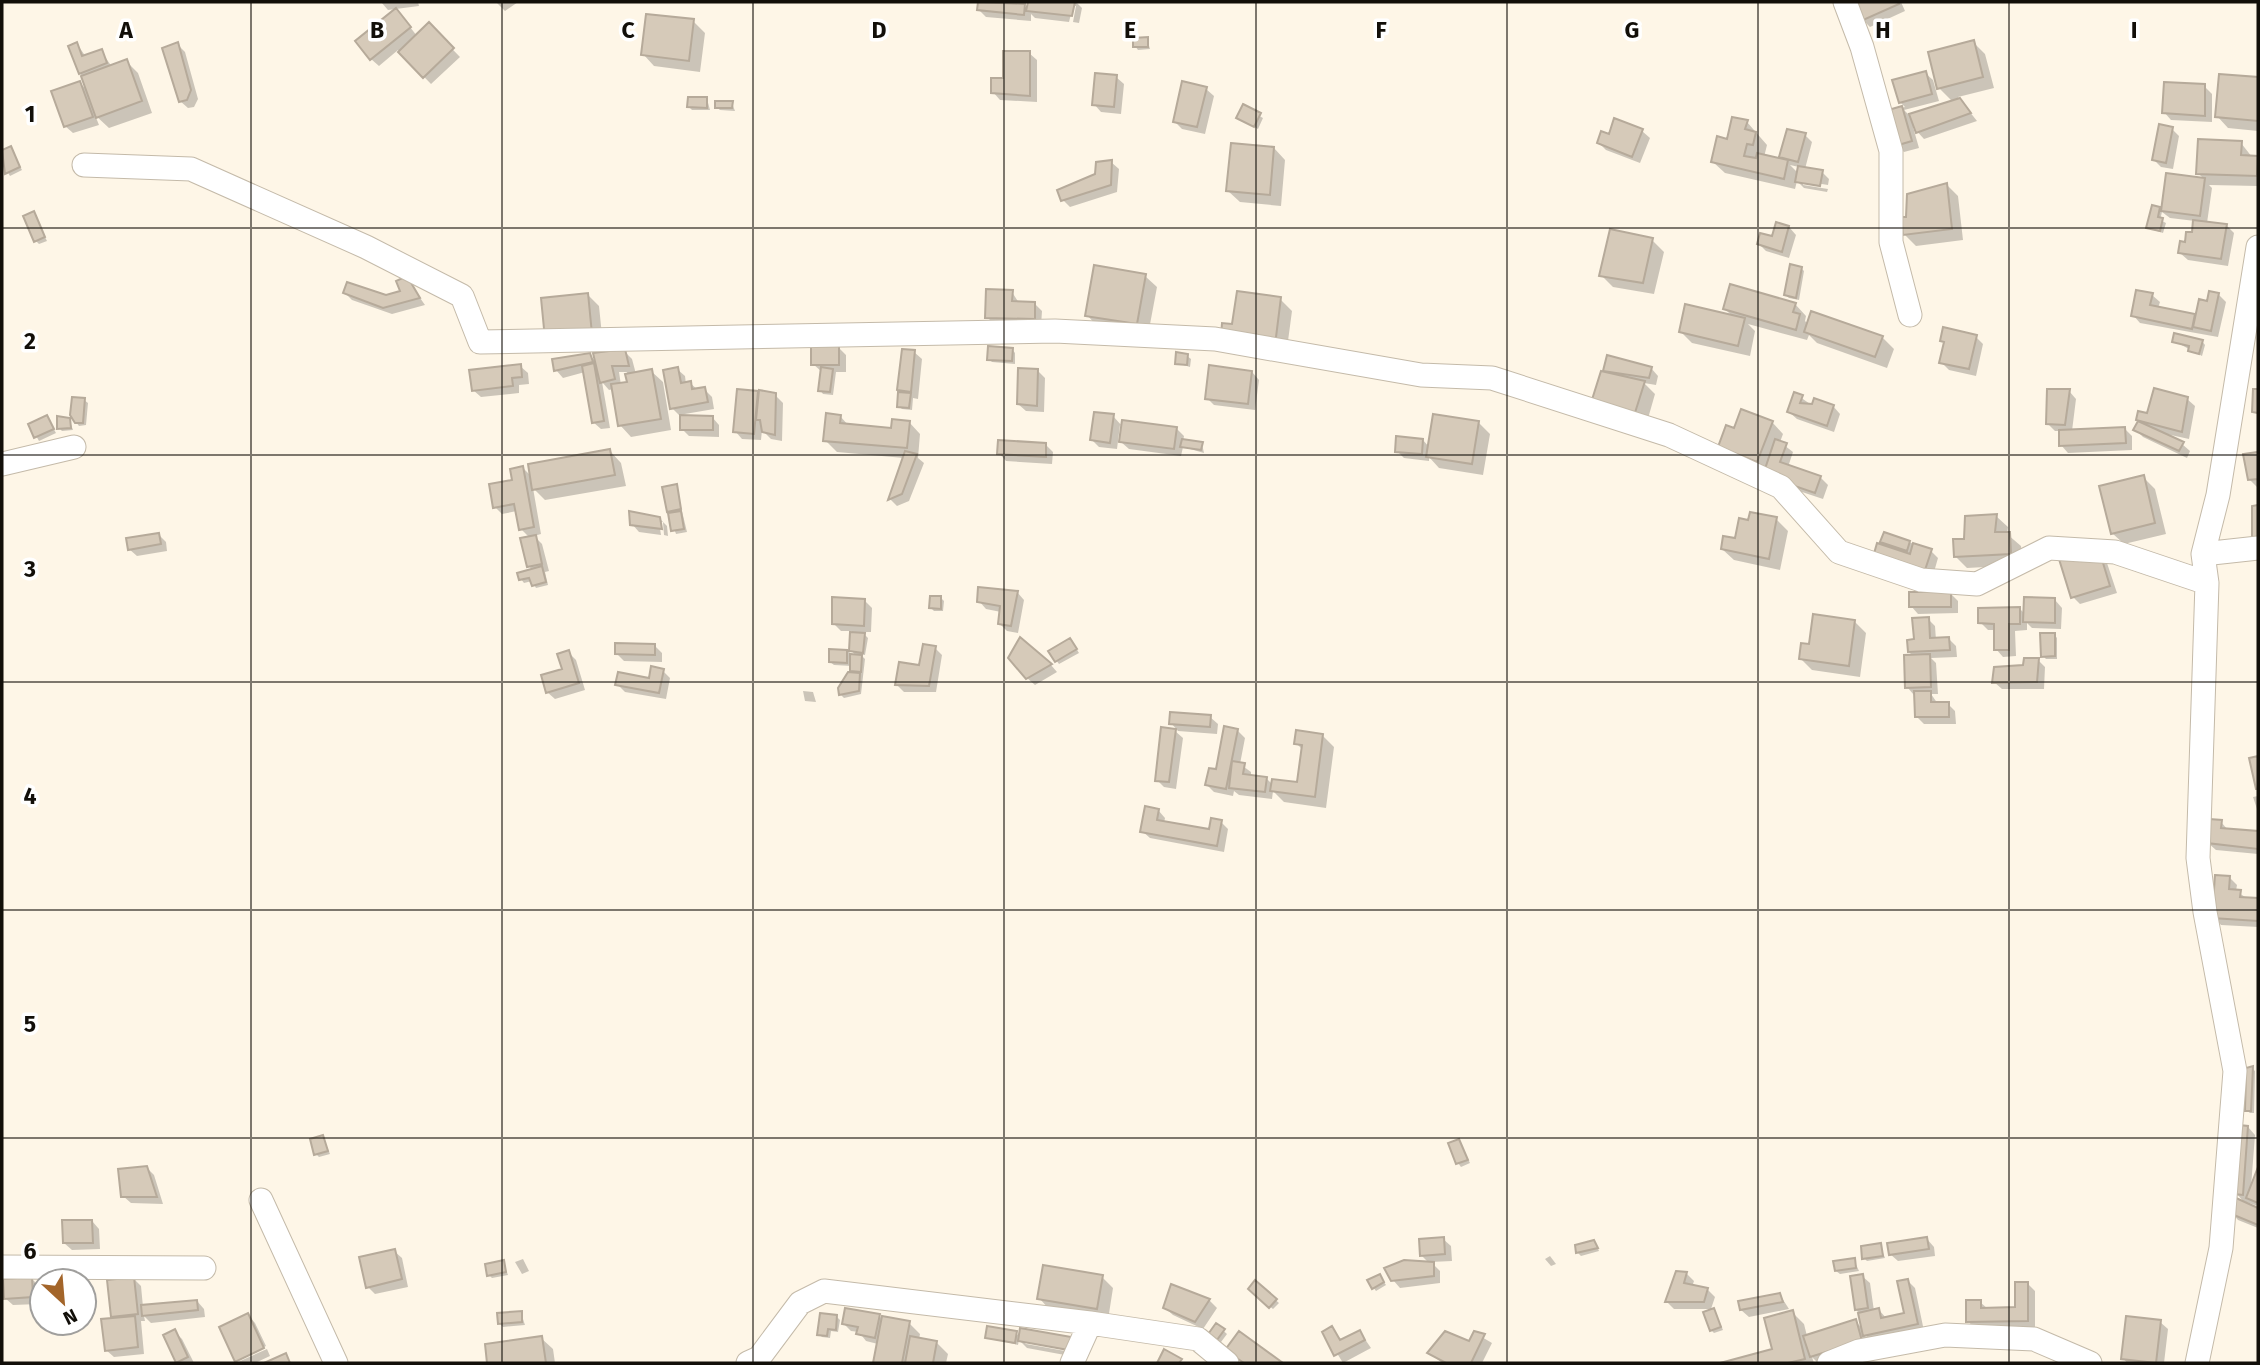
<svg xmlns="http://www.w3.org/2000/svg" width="2260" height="1365" font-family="'Fira Sans',sans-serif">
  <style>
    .shadow { fill: #0003; fill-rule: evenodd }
    .building { fill: #d6cab9; stroke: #b6aa9a; stroke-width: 2 }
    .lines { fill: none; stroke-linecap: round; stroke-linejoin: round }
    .minor-casing { stroke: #c4baa9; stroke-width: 25 }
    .minor { stroke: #fff; stroke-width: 23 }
    .grid { fill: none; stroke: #120f09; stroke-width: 2; stroke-opacity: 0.55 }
    .grid-label { font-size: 23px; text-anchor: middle; font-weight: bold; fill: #120f09; stroke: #fff; stroke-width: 7; stroke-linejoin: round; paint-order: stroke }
  </style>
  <rect width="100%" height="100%" fill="#fef6e7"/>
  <path class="shadow" d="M418,2L419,6L388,10L381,2Z
    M496,2H518L505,11Z
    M980,2L1024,6L1028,10L1030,2H1076L1082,8L1079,23L1073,22L1076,6H1073L1069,22L1035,18L1031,14V21L986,17L979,10Z
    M1855,2H1901L1905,11L1870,27L1863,20Z
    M403,18L417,36L429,25L460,57L431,84L398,50L379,66L371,59Z
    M693,21L705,33L700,72L654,66L643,54Z
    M1147,39L1150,49L1138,50L1135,46Z
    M1973,42L1985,54L1994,88L1958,97L1977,121L1924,139L1913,127L1919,148L1904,152L1897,145L1887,112L1905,107L1900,102L1925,73L1933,80L1939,101L1904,110L1910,116L1953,102L1939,88Z
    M77,44L86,57L101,51L112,67L126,61L138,73L152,113L109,128L95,115L99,125L73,133L65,126L80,83L89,92L80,73Z
    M177,44L185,52L198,99L194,107L188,108L180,101Z
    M1029,53L1037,60V102L1000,100L993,92Z
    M2221,76L2258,79V131L2228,128L2217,116Z
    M1116,77L1124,84L1121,114L1101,112L1094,104Z
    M2204,86L2212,94V122L2171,120L2164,112Z
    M1206,89L1214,96L1205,134L1182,129L1174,121Z
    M707,99L710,110H692L689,107Z
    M732,103L735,111L720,110L716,107Z
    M1243,107L1263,118L1258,129L1238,118Z
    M1747,122L1767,145L1764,157L1785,161L1781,157L1805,135L1812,142L1805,169L1822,172L1829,179L1828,185L1803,181V185L1828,189L1827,192L1804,188L1797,181L1795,189L1725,173L1713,162ZM1790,165L1799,167L1798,173Z
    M2172,129L2179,136L2173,169L2161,167L2153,159Z
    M1642,131L1650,138L1640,163L1606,150L1599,143L1610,136Z
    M2241,143L2252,157L2258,158V186L2209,185L2212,188L2207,223L2226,225L2234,233L2228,266L2188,260L2180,253L2193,234L2195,221L2170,218L2162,212L2167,175L2205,180L2198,173Z
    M10,148L22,170L10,176L2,162V152Z
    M1274,148L1285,160L1281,206L1240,202L1228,191Z
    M1111,162L1119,169L1117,192L1070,207L1063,200Z
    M1947,185L1958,196L1963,240L1916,246L1904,234L1907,218Z
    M2159,209L2162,212L2160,220L2166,223L2163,233L2148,228Z
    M33,213L47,241L39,244L36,241Z
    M1789,227L1796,235L1789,258L1766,251L1759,244Z
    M1652,240L1664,252L1654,294L1613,287L1601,275Z
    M1801,268L1804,271L1799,300L1789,298L1786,295Z
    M1145,276L1157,287L1148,335L1098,327L1087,315Z
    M406,278L425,305L392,314L352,300L345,293L386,297L403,292Z
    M1012,292L1019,303L1035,304L1042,311L1041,326L994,324L987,317Z
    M587,294L599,306L603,345L543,299Z
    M2218,294L2226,302L2218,337L2140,323L2133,315L2152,295L2160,302L2158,308L2197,316Z
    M1280,299L1292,311L1286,356L1234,326Z
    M1795,304L1806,316L1805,321L1808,324L1882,337L1894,349L1887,368L1817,343L1809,335L1807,340L1748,324L1755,331L1750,356L1692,343L1681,332L1733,317L1725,309Z
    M1976,337L1983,344L1976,376L1949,370L1941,362L1945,344L1942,340Z
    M2174,341H2202L2205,345L2202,356Z
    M839,348L846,355V372H836L833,395L823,394L820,390L822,372L813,364Z
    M1012,349L1015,353V364L992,362L989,359Z
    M624,351L632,359L636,374L651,371L663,382L671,430L631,437L620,425L613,389L609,390L602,382L610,428L601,429L593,422L585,372L563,378L556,370L590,355L597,363ZM619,372H627L629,383L621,385Z
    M914,352L922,359L918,399L913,398L912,410L902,409L899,406L904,394L899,390Z
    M1187,356L1191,359L1190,367L1177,363Z
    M520,366L528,373L529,384L519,385V393L481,397L473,390Z
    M1651,368L1658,376L1656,385L1644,383L1655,394L1645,429L1605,370Z
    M677,369L685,376L686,384L690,383L698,390L704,389L712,397L714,409L679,415L672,408Z
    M1038,371L1045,378L1044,412L1026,411L1018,404Z
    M1252,372L1259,380L1255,410L1214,405L1207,398Z
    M739,391L775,395L783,403L782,441L771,439L762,430L761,440L742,439L735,431Z
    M2069,391L2076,399L2072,431L2125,429L2132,436V450L2068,453L2061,445L2060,431H2055L2048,424Z
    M1796,394L1810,404L1833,406L1840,414L1834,432L1797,419L1789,412Z
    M2187,399L2195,406L2189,439L2157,432L2182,444L2190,451L2187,458L2143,437L2135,429L2140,421L2148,415Z
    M84,400L88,403L86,425L79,426L76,422Z
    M840,416L849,426L892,429L909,422L920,434L918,458L924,463L909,501L897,506L890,499L904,458L837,452L825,440Z
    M1113,416L1122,426L1120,425L1117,449L1099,447L1092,440Z
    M47,417L56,433L39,441L30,425Z
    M712,417L719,425V437L689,436L682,429Z
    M69,419L73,430L62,431L59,428Z
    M1478,422L1490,434L1483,475L1439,468L1429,457V461L1404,458L1397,451L1423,440L1429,447Z
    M1772,422L1783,434L1780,442L1793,452L1788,467L1820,477L1828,485L1823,499L1772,482L1731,458L1735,430Z
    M1177,429L1184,436L1183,441L1202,444L1204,453L1183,447L1181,456L1129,449L1121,442Z
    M1046,445L1053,452L1052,464L1006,461L999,453Z
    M610,451L621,463L626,486L545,500L533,488L541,534L534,536L542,544L549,571L545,572L548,585L536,588L532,581L524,583L521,579L533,571L529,566L530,538L521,529L517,511L502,514L495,507L523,468L532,477Z
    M2258,453V487H2257L2250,480L2245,456Z
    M2143,477L2155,489L2166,534L2124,544L2112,533Z
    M676,486L687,532L676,534L668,511Z
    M1996,516L2008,527L2007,534L2021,546L2022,565L1967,568L1955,556Z
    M659,518L667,526L668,536L664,535L663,522H659L661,535L639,532L632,524Z
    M1776,519L1788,531L1780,570L1734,560L1722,549Z
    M158,534L166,542L167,551L137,556L129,549Z
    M1882,542H1909L1931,551L1938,558L1932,579Z
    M2100,555L2107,563L2117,593L2080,604L2073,597Z
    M1017,592L1024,600L1018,633L1007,631L1000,624L1001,612L986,609L979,601Z
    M1950,593L1958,601V613L1918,614L1911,606Z
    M941,598L944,601L943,611H934L931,608Z
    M864,600L872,608L871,632H862L868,638L865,655L860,654L865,659L861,694L844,698L841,695L856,674L852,666L834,665L830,662L847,651L856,656L851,650L852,631H841L833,623Z
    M2055,600L2062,608L2061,629L2032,628L2027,623V630L2015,631L2016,656L2003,657L1996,649V630H1988L1980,622L2020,609L2025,614Z
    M1928,619L1935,626L1936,640L1949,639L1956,646L1957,657L1931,658L1936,663L1938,694H1931L1938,704H1948L1955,711L1956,724H1924L1917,717L1914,695L1907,687L1914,657L1909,652Z
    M1854,621L1866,633L1860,677L1812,670L1801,659L1811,646Z
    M2054,634L2057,638V659H2046L2043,656Z
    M1021,640L1051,665L1057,672L1035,685L1027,678Z
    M1073,643L1079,653L1059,664L1050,652Z
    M655,646L662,653V662L624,661L616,653Z
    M935,648L942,655L936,692H904L897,685L920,667Z
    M568,652L576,660L585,690L555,699L547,692L564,670Z
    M2038,660L2045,667L2044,689H2002L1994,682Z
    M663,671L670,678L666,699L625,692L617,684L651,680Z
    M803,691L813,692L816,702L805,701Z
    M1210,717L1218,724L1217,734L1178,731L1171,723Z
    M1175,731L1183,738L1176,789L1164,787L1157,780Z
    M1238,731L1245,738L1240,764L1251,772V777L1266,778L1273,785L1298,784L1303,750L1296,743L1323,736L1334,747L1326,808L1284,802L1273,791L1272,799L1239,795L1234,791L1233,796L1214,792L1207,785Z
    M2258,796V809H2257L2253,797Z
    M1158,810L1165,818L1164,823L1210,831L1221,822L1228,829L1224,852L1150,838L1142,831Z
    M2221,822L2228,830L2258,833V854L2216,850L2208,843Z
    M2229,877L2237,885L2236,891L2248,899L2258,900V927L2221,925L2214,917Z
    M2252,1068L2255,1071L2254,1113H2250L2246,1110Z
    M2248,1127L2255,1135L2251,1187L2258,1172V1206L2243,1201L2236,1193Z
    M323,1137L330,1154L319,1157L316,1154Z
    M1459,1141L1470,1163L1461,1167L1458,1163Z
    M146,1167L154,1175L163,1204L131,1203L123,1196Z
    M2237,1200L2258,1210V1228L2238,1220L2231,1212Z
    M92,1221L99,1229L100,1249L72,1250L64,1243Z
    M1443,1239L1451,1246L1452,1261L1431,1262L1440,1271V1283L1400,1288L1393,1280L1430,1264L1421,1255Z
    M1927,1239L1934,1247L1935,1256L1898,1261L1890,1254Z
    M1880,1245L1885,1258L1867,1261L1864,1258Z
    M1597,1246L1599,1251L1581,1256L1578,1253Z
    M394,1251L402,1258L408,1287L375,1294L368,1287Z
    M1550,1256L1556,1264L1551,1266L1545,1259Z
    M523,1259L529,1271L522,1274L515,1262Z
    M1854,1260L1859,1271L1840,1274L1836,1271Z
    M503,1262L508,1275L492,1278L489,1275Z
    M1677,1273L1687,1274L1694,1281L1692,1287L1707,1289L1715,1297L1711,1309H1674L1667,1302Z
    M1380,1276L1386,1285L1376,1291L1373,1287Z
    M1862,1276L1870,1283L1874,1311L1879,1310L1887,1319L1906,1314L1908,1281L1915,1288L1924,1331L1872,1342L1865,1335L1869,1348L1818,1363L1812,1357L1814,1363H1727L1774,1351L1792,1312L1804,1324L1807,1336L1855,1321L1863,1329L1857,1310Z
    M1102,1277L1113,1288L1108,1320L1050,1310L1039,1298Z
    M32,1279L38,1285H42V1314L39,1304L13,1305L5,1298Z
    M134,1279L141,1286L143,1307L197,1301L204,1309L205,1317L151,1323L144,1316L145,1321H141L144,1354L114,1357L106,1350L113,1320L109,1282Z
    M1255,1282L1279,1303L1273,1309L1250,1289Z
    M2027,1283L2035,1291V1328L1975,1329L1968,1321L1980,1302L1988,1309H2017Z
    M1172,1286L1209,1300L1217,1308L1203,1329L1173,1315L1165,1308Z
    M1780,1295L1789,1309L1749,1317L1741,1310Z
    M1714,1310L1723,1330L1714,1333L1711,1330Z
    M521,1313L525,1325L503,1327L500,1324Z
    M248,1315L255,1323L266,1346L237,1361L221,1328Z
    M879,1316L883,1320L909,1323L920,1334L919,1339L936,1342L948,1354L946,1363H875L878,1344L866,1341L859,1332L851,1331L844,1324Z
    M837,1317L840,1320L838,1332L831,1331L830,1338L822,1337L819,1334Z
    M2160,1322L2168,1329L2164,1363H2127L2123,1358Z
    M1217,1325L1227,1334L1218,1346L1208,1337Z
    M1332,1328L1342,1341L1360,1332L1371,1348L1343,1363L1324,1332Z
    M175,1332L182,1339L194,1363L177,1362Z
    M1016,1333L1026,1344L1082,1354L1081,1358L1027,1348L1019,1340L1018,1345L987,1337Z
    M1475,1333L1492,1343L1482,1363H1442L1430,1353L1470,1343Z
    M541,1338L553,1349L555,1363H489L487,1346Z
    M267,1349L270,1356L255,1363L238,1362Z"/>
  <path class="building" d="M978,2L1025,4L1024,15L977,10Z
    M1028,2H1075L1072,16L1026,11Z
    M1853,2H1898L1899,4L1861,21Z
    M396,8L411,27L370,60L355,41Z
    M646,14L694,19L689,61L641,55Z
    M429,22L454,48L423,78L398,52Z
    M1148,37V47H1133V38Z
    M1974,40L1983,77L1937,89L1928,52Z
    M77,42L82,56L102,49L107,63L79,74L68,46Z
    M178,42L191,90L187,100L179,102L162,48Z
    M1003,51H1030V96L991,93V78H1003Z
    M127,59L142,101L96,118L81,76Z
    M1926,71L1932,94L1899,103L1892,80Z
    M1095,73L1117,75L1114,107L1092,105Z
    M2219,74L2258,77V121L2215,117Z
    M80,81L93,117L64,127L51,91Z
    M1182,81L1207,87L1197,127L1173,122Z
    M2164,82L2205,84V116L2162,113Z
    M688,97H707V108L687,107Z
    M1960,98L1971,113L1916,133L1909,114Z
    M715,101H733L732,108H715Z
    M1243,104L1261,113L1254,127L1236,118Z
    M1902,106L1912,141L1895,146L1885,111Z
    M1732,117L1748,120L1745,129L1756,132L1753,145L1747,144L1744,156L1756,158L1757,153L1788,160L1784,179L1711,162L1717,136L1727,139Z
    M1614,118L1643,129L1632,157L1597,143L1601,131L1609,134Z
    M2159,124L2173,127L2166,163L2152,160Z
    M1787,129L1806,133L1798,162L1779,157Z
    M2198,139L2242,141L2241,155L2258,156L2257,176L2196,174Z
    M1231,143L1274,147L1270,195L1226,191Z
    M11,146L20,167L5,174L2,150Z
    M1112,160L1111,185L1061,201L1057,190L1095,174L1096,162Z
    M1798,166L1823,170L1820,186L1795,182Z
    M2166,173L2205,178L2200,216L2161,211Z
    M1947,183L1952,229L1903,235L1901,217H1906L1907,194Z
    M2152,205L2160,207L2158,217L2163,218L2160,231L2146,228Z
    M34,211L45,237L34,242L23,216Z
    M2193,220L2227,224L2221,259L2178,253L2180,241L2185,242L2186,232H2192Z
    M1776,222L1789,226L1782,252L1757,244L1760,233L1772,236Z
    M1610,229L1653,238L1643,283L1599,276Z
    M1790,264L1802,267L1796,298L1784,295Z
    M1094,265L1146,274L1137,324L1085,316Z
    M407,276L420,298L383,308L343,293L347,282L386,295L400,291L396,281Z
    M1730,284L1796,303L1793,312L1800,314L1796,330L1723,309Z
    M986,289L1013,290L1012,301L1035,302V319L985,318Z
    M2136,290L2153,293L2150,305L2195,314L2192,329L2131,316Z
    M1237,291L1281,297L1275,345L1221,337L1222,323L1232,324Z
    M2209,291L2219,293L2211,331L2193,327L2199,299L2207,301Z
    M588,293L592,334L545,339L541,298Z
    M1685,304L1745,318L1738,346L1679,332Z
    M1811,311L1883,336L1875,357L1804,332Z
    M1943,327L1977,335L1969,369L1939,363L1944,342L1940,341Z
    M2174,333L2203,340L2199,354L2188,351L2189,346L2172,342Z
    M811,346H839V365H811Z
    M988,346L1013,348L1012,361L987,360Z
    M625,349L629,366H612L615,379L600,383L593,353Z
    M902,349L915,350L911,392L897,390Z
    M1176,352L1188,354L1187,365L1175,364Z
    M590,353L593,362L554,371L552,359Z
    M1607,355L1652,367L1649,378L1603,371Z
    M594,363L604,421L592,423L582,366Z
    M521,364L522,377L512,378L513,386L472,391L469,370Z
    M1209,365L1252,371L1248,404L1205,399Z
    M678,367L681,383L691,381L692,389L705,387L708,402L670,409L663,370Z
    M821,367L833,369L830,392L818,391Z
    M1018,368L1038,369L1037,406L1017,404Z
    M652,369L661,419L618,426L611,384L627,382L625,374Z
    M1601,371L1645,381L1633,419L1590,406Z
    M2154,388L2188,397L2182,432L2136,420L2138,411L2147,413Z
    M737,389L758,391L754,434L733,432Z
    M2047,389H2070L2065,425L2046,424Z
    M2253,389H2258V413L2252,412Z
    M759,390L776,393L775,435L762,432L760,420H756Z
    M898,392L911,393L909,408L897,407Z
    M1794,392L1803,395L1800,403L1812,404L1814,398L1834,405L1827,426L1787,412Z
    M72,397L85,398L83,423H75L70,415Z
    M1741,409L1773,421L1757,462L1718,447L1726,425L1734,428Z
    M1094,412L1114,414L1110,443L1090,440Z
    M826,413L841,415L840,423L891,428L892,419L910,421L907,448L823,441Z
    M1433,414L1479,421L1472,464L1426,457Z
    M47,415L54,429L34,438L28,424Z
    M680,415L713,416V430H680Z
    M57,416L70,418L71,428L57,429Z
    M1122,420L1177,427L1174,449L1119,442Z
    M2138,421L2184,442L2179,451L2133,430Z
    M2125,427L2126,443L2059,446V430Z
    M1396,436L1423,439L1422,454L1395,452Z
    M1182,439L1203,442L1201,450L1180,447Z
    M1775,439L1787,443L1780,462L1821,476L1815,493L1763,475Z
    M998,440L1046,443V457L997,454Z
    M610,449L615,475L532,490L528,464Z
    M905,451L917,454L902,494L888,500Z
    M2258,452V479L2248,480L2243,454Z
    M523,466L534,527L519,530L514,504L493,508L489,484L512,480L510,469Z
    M2144,475L2155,523L2111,534L2099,486Z
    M677,484L681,509L667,512L662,487Z
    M2258,505V541L2252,542V506Z
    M629,511L660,517L662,529L630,525Z
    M681,511L684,529L671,531L668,513Z
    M1750,512L1777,517L1769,559L1721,549L1723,536L1735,538L1739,518L1748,520Z
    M1997,514L1995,532H2010L2011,554L1954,557L1953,539H1964L1965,516Z
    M1884,532L1910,541L1907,551L1880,542Z
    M159,533L161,544L128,550L126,538Z
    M536,535L542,564L527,567L520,538Z
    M1877,543L1910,554L1913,543L1932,549L1924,573L1873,557Z
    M2100,553L2110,586L2071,598L2059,559Z
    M542,566L546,582L532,586L529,578L519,580L517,573Z
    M978,587L1018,591L1011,626L998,624L1000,606L977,602Z
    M1909,592H1951V607H1909Z
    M930,596H941V609L929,608Z
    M832,597L865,599L864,626L832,624Z
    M2024,597L2055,598V623L2023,622Z
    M2020,607V624H2009V650H1994V624L1978,623V608Z
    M1813,614L1855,620L1849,666L1799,659L1801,643L1809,644Z
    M1929,617L1930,638L1949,637L1950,650L1908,652L1907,640L1914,639L1912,618Z
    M850,632L865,633L863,653L849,651Z
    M2040,633H2055V656L2041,657Z
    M1020,637L1052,664L1026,679L1008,658Z
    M1070,638L1077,649L1055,662L1048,651Z
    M615,643L655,644V655L615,654Z
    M923,644L936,646L929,686L895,685L899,662L919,665Z
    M829,649L847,650V663L829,662Z
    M569,650L579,683L546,693L541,675L562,669L557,654Z
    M850,654L862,655L861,672L850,671Z
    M1930,654L1931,687L1905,688L1904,655Z
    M2024,658H2039L2037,682L1992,683L1994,667L2023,665Z
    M651,666L664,669L659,693L615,685L618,672L649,678Z
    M848,672L860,673L859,691L839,695L838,688Z
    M1914,691H1931V702H1949V717H1915Z
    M1170,712L1211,715L1210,727L1169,724Z
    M1224,726L1238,729L1226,789L1205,785L1209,768L1216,769Z
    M1161,727L1176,729L1169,782L1155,781Z
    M1296,730L1323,734L1315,797L1270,791L1272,779L1297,782L1302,745L1294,744Z
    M2258,756V789H2256L2249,758Z
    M1232,761L1245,763L1243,774L1267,777L1265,792L1229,788Z
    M1145,806L1159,809L1157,820L1209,829L1211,818L1222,820L1217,846L1140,832Z
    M2209,819L2222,820L2221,828L2258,831V849L2207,843Z
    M2215,875L2230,876L2229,889L2241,890L2240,897L2258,898V921L2212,918Z
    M2253,1066L2251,1111H2245L2246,1068Z
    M2239,1125L2248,1126L2243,1195L2234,1194Z
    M323,1135L328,1151L314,1155L310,1139Z
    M1459,1139L1468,1160L1456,1164L1448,1143Z
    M147,1166L157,1197H121L118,1169Z
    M2258,1167V1203L2246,1198Z
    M2236,1198L2258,1208V1225L2229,1213Z
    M62,1220H92L93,1243H63Z
    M1444,1237L1445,1254L1420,1256L1419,1239Z
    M1927,1237L1929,1249L1889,1255L1887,1243Z
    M1594,1240L1598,1248L1576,1253L1575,1245Z
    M1881,1243L1883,1256L1862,1259L1861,1246Z
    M395,1249L402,1279L366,1288L359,1257Z
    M1855,1258L1856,1268L1835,1271L1833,1261Z
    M504,1260L506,1272L487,1276L485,1264Z
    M1404,1260L1434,1262V1276L1391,1281L1384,1268Z
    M1043,1265L1103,1275L1097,1309L1037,1299Z
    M1676,1271L1687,1272L1684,1283L1708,1288L1704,1302H1665Z
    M1380,1274L1384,1282L1372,1289L1367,1280Z
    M1863,1274L1868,1308L1855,1310L1850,1276Z
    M32,1277L33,1297L4,1299L3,1279Z
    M134,1277L138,1314L111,1317L107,1280Z
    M1908,1279L1918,1324L1863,1336L1858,1313L1879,1308L1881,1318L1904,1313L1897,1281Z
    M1255,1280L1277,1299L1269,1308L1248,1289Z
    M2015,1282H2028V1321L1966,1322V1300H1981V1308L2015,1307Z
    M42,1283V1312L38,1313L35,1284Z
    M1171,1284L1210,1299L1195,1322L1163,1308Z
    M1780,1293L1783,1302L1740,1310L1738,1301Z
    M197,1300L198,1310L142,1316L141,1305Z
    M845,1308L880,1314L875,1338L856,1334L858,1327L842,1324Z
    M1714,1308L1721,1327L1710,1331L1703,1312Z
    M1793,1310L1805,1359L1788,1363H1720L1772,1349L1764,1318Z
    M522,1311V1322L498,1324L497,1313Z
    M248,1313L264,1348L235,1362L219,1327Z
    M820,1313L837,1315L836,1330L828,1329L827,1336L817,1335Z
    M135,1316L138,1347L105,1351L101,1319Z
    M882,1316L910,1321L902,1363H873Z
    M2126,1316L2161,1320L2156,1363L2121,1359Z
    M1856,1319L1862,1341L1810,1357L1803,1336Z
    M1216,1323L1225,1329L1214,1344L1206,1337Z
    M987,1326L1017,1331L1015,1343L985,1338Z
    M1332,1326L1340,1340L1360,1330L1365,1340L1334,1356L1322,1332Z
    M1020,1328L1077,1338L1074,1351L1018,1341Z
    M175,1329L188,1357L176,1363L163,1335Z
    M1239,1331L1283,1363H1244L1225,1350Z
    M1445,1331L1469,1341L1474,1331L1485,1334L1471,1363H1446L1427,1353Z
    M542,1336L546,1363H487L485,1344Z
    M910,1336L937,1341L933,1363H905Z
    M1164,1349L1182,1359L1179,1363H1157Z
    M286,1353L290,1363H264Z"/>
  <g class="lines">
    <g class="minor-casing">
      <path id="minor" d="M1845,2L1862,47L1891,151V242L1910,315
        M84,165L191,169L366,247L462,296L480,342L1055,331L1215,339L1421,375L1492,378L1669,435L1781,487L1839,552L1921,580L1977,584L2049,548L2115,552L2207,583
        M2,464L74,447
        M2203,554L2258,548
        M261,1200L336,1363
        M2,1267L204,1268
        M748,1363L759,1358L800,1303L824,1291L1090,1323L1198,1339L1227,1363
        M1072,1363L1090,1323
        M1829,1363L1859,1351L1945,1335L2034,1339L2090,1363
        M2197,1363L2221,1248L2235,1071L2205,912L2198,858L2207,583L2203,554L2218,495L2258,247"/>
    </g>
    <use href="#minor" class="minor"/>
  </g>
  <path class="grid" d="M251,2V1363M502,2V1363M753,2V1363M1004,2V1363M1256,2V1363M1507,2V1363M1758,2V1363M2009,2V1363M2,228H2258M2,455H2258M2,682H2258M2,910H2258M2,1138H2258"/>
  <g class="grid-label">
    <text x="126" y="38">A</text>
    <text x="377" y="38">B</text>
    <text x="628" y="38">C</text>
    <text x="879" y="38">D</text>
    <text x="1130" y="38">E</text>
    <text x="1381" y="38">F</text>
    <text x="1632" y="38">G</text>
    <text x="1883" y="38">H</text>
    <text x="2134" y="38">I</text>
    <text x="30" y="122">1</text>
    <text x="30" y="349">2</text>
    <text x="30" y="577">3</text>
    <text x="30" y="804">4</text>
    <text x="30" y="1032">5</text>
    <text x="30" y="1259">6</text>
  </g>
  <rect width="2260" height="1365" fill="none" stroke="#120f09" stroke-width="7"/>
  <g transform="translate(63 1302) rotate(154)"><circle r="33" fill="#ffffff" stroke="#a09f9d" stroke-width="2"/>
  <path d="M0-5L12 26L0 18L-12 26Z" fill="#a3652a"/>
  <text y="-10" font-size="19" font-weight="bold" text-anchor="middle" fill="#120f09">N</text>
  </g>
</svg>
